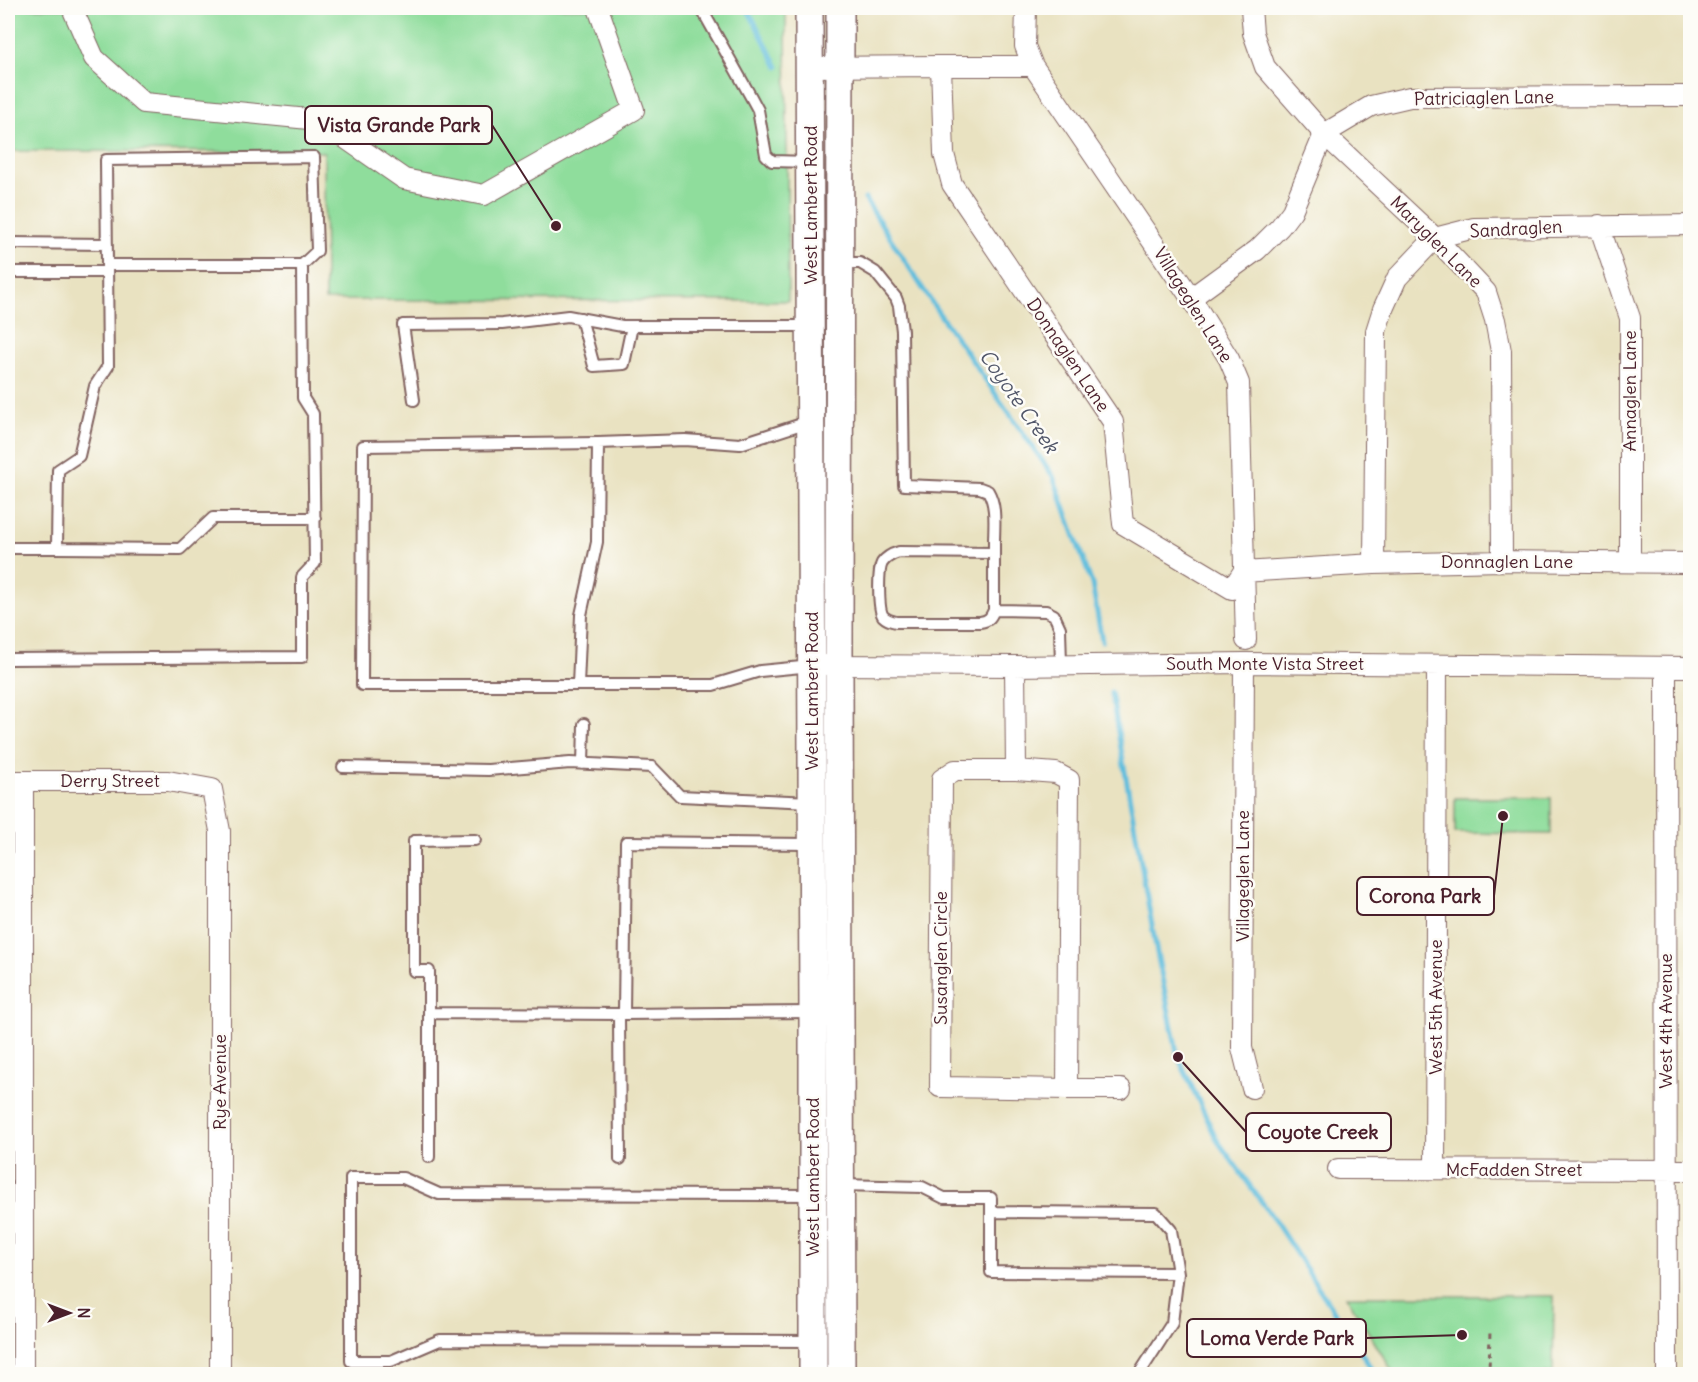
<svg xmlns="http://www.w3.org/2000/svg" width="1698" height="1382" font-family="Delius,sans-serif">
  <style>
    .green { fill: #8fdd9c; stroke: #6c7e64; stroke-width: 1.5 }
    .lines { fill: none; stroke-linecap: round; stroke-linejoin: round }
    .stream { stroke: #5fbddd; stroke-width: 5 }
    .lane-casing { stroke: #826360; stroke-width: 14 }
    .street-casing { stroke: #826360; stroke-width: 22 }
    .secondary-casing { stroke: #826360; stroke-width: 30 }
    .path { stroke: #826360; stroke-width: 3; stroke-dasharray: 4.5 4.5; stroke-linecap: butt }
    .lane { stroke: #fff; stroke-width: 10 }
    .street { stroke: #fff; stroke-width: 20 }
    .secondary { stroke: #fff; stroke-width: 27 }
    .labels { text-anchor: middle; stroke-width: 5; stroke-linejoin: round; paint-order: stroke }
    .street-label { font-size: 18px; fill: #4a1f2b; stroke: #fdfcf7 }
    .water-label { font-size: 20px; font-style: italic; fill: #515669; stroke: #fdfcf7 }
    .leader { fill: none; stroke: #4a1f2b; stroke-width: 2 }
    .callout-dot { fill: #4a1f2b; stroke: #fdfcf7; stroke-width: 2 }
    .callout { fill: #fdfcf7; stroke: #4a1f2b; stroke-width: 2 }
    .callout-label { font-size: 20px; text-anchor: middle; font-weight: bold; fill: #4a1f2b }
  </style>
  <rect width="100%" height="100%" fill="#fdfcf7"/>
  <filter id="ink" filterUnits="userSpaceOnUse"><feTurbulence type="fractalNoise" baseFrequency=".0167" numOctaves="2"/><feDisplacementMap in="SourceGraphic" scale="12" xChannelSelector="R" yChannelSelector="G"/><feConvolveMatrix kernelMatrix="1 2 1 2 8 2 1 2 1" color-interpolation-filters="sRGB"/></filter>
  <filter id="wash" filterUnits="userSpaceOnUse"><feTurbulence type="fractalNoise" baseFrequency=".008" numOctaves="4" result="noise"/><feDisplacementMap in="SourceGraphic" scale="24" xChannelSelector="R" yChannelSelector="G"/><feGaussianBlur stdDeviation="1.35" result="paint"/><feColorMatrix in="noise" values="0 0 0 0 0 0 0 0 0 0 0 0 0 0 0 0 0 1.4 0 .05"/><feComposite in="paint" operator="in"/></filter>
  <g filter="url(#wash)">
    <rect width="100%" height="100%" fill="#e9e2c1"/>
    <path class="green" d="M8,8H786L788,301L325,300L324,152L8,151Z
      M1455,798H1551V834L1455,833Z
      M1346,1296H1554L1553,1374H1394Z"/>
    <g class="lines">
      <path class="stream" d="M747,8L778,67
        M865,199L936,309L1053,476L1092,584L1102,641
        M1111,692L1156,948L1178,1057L1217,1140L1269,1212L1375,1374"/>
    </g>
  </g>
  <g filter="url(#ink)">
    <g class="lines">
      <g class="lane-casing">
        <path id="lane" d="M701,8L751,97L758,110L766,155L772,161L810,162
          M8,243L107,244
          M840,263H860L875,272L896,298L899,306L902,331L904,485L980,488L988,491C997,506 994,526 994,543C994,565 994,587 994,610C991,617 989,621 980,622H896C891,621 887,620 883,616C878,609 878,570 882,563C886,557 892,554 899,552L994,553
          M107,265H302
          M8,272H107
          M581,318L594,366L624,364L632,326
          M414,400L403,325L502,324L568,316L622,326H811
          M811,421L740,444L685,440L598,443L363,446L362,685H713L760,671L812,666
          M8,548H57L58,470L79,456L95,386L108,366L106,160L314,157L317,251L302,265L303,398L313,414L315,563L302,577V657L8,659
          M57,548L180,549L213,518H315
          M994,610L1046,611L1054,615L1060,628L1061,665
          M578,685L581,615L597,542L598,443
          M583,764L584,724
          M343,767L488,770L570,763L652,767L680,796L812,802
          M429,1013V971H414V841L475,840
          M619,1014L620,1159
          M624,1014L626,842L812,844
          M429,1157V1013L624,1014L813,1012
          M841,1185L922,1187L944,1198H991V1272L1178,1273L1171,1230L1156,1213L991,1212
          M812,1195L439,1194L403,1178H351V1361H391L440,1340L813,1341
          M352,1374H353
          M1139,1374L1172,1323L1178,1273"/>
      </g>
      <g class="street-casing">
        <path id="street" d="M72,8L94,58L144,103L319,120L404,179L484,195L634,110L598,8
          M1026,8L1025,46L1033,66L1191,298L1229,359L1239,383L1246,640
          M1251,8L1253,33L1265,67L1324,134L1435,238L1486,292L1495,320L1501,351L1502,561
          M1033,66H941L944,154L952,184L1113,422L1123,524L1232,589L1243,572L1374,564L1502,561L1690,563
          M810,67L941,66
          M1599,225L1630,318V562
          M1191,298L1257,250L1280,227L1292,211L1324,134L1371,106L1410,97L1690,96
          M1374,564L1376,331L1383,309L1397,278L1435,238L1474,228L1690,225
          M1244,663L1242,1048L1252,1088
          M826,665L1015,666L1244,663L1690,667
          M1015,666L1016,770
          M1666,667L1667,1374
          M955,770H1016L1056,773L1069,780L1067,1089L940,1087L942,779Z
          M8,781H168L212,789L220,831V1374
          M23,781V1374
          M1067,1089H1121
          M1338,1169L1690,1170
          M1435,1169L1437,665"/>
      </g>
      <g class="secondary-casing">
        <path id="secondary" d="M809,8L813,1012V1374
          M840,8L839,664L841,1374"/>
      </g>
      <path class="path" d="M1489,1374L1490,1329"/>
      <use href="#lane" class="lane"/>
      <use href="#street" class="street"/>
      <use href="#secondary" class="secondary"/>
    </g>
  </g>
  <g class="labels">
    <g class="street-label">
      <text transform="translate(1484 98) rotate(-1)" y="6">Patriciaglen Lane</text>
      <text transform="translate(811 205) rotate(-90)" y="6">West Lambert Road</text>
      <text transform="translate(1516 229) rotate(-3)" y="6">Sandraglen</text>
      <text transform="translate(1436 242) rotate(45)" y="6">Maryglen Lane</text>
      <text transform="translate(1193 305) rotate(58)" y="6">Villageglen Lane</text>
      <text transform="translate(1068 355) rotate(56)" y="6">Donnaglen Lane</text>
      <text transform="translate(1630 391) rotate(-90)" y="6">Annaglen Lane</text>
      <text x="1507" y="568">Donnaglen Lane</text>
      <text x="1265" y="670">South Monte Vista Street</text>
      <text transform="translate(812 691) rotate(-90)" y="6">West Lambert Road</text>
      <text x="110" y="787">Derry Street</text>
      <text transform="translate(1243 876) rotate(-90)" y="6">Villageglen Lane</text>
      <text transform="translate(941 958) rotate(-90)" y="6">Susanglen Circle</text>
      <text transform="translate(1436 1007) rotate(-90)" y="6">West 5th Avenue</text>
      <text transform="translate(1666 1021) rotate(-90)" y="6">West 4th Avenue</text>
      <text transform="translate(220 1082) rotate(-90)" y="6">Rye Avenue</text>
      <text x="1514" y="1176">McFadden Street</text>
      <text transform="translate(813 1177) rotate(-90)" y="6">West Lambert Road</text>
    </g>
    <g class="water-label">
      <text transform="translate(1019 401) rotate(55)" y="7">Coyote Creek</text>
    </g>
  </g>
  <path class="leader" d="M556 226L492 125M1503 816L1494 896M1178 1057L1246 1132M1462 1335L1366 1338"/>
  <g class="callout-dot">
    <circle cx="556" cy="226" r="6"/>
    <circle cx="1503" cy="816" r="6"/>
    <circle cx="1178" cy="1057" r="6"/>
    <circle cx="1462" cy="1335" r="6"/>
  </g>
  <g class="callout">
    <rect x="305" y="106" width="187" height="38" rx="6"/>
    <rect x="1357" y="877" width="137" height="38" rx="6"/>
    <rect x="1246" y="1113" width="145" height="38" rx="6"/>
    <rect x="1187" y="1319" width="179" height="38" rx="6"/>
  </g>
  <g class="callout-label">
    <text x="399" y="132">Vista Grande Park</text>
    <text x="1425" y="903">Corona Park</text>
    <text x="1318" y="1139">Coyote Creek</text>
    <text x="1277" y="1345">Loma Verde Park</text>
  </g>
  <rect width="1698" height="1382" fill="none" stroke="#fdfcf7" stroke-width="30"/>
  <g transform="translate(69 1313) rotate(90)" stroke="#fdfcf7" stroke-width="4.5" paint-order="stroke">
  <path d="M0-4.5L10 22L0 15L-10 22Z" fill="#4a1f2b"/>
  <text y="-9" font-size="16" font-weight="bold" text-anchor="middle" fill="#4a1f2b">N</text>
  </g>
</svg>
